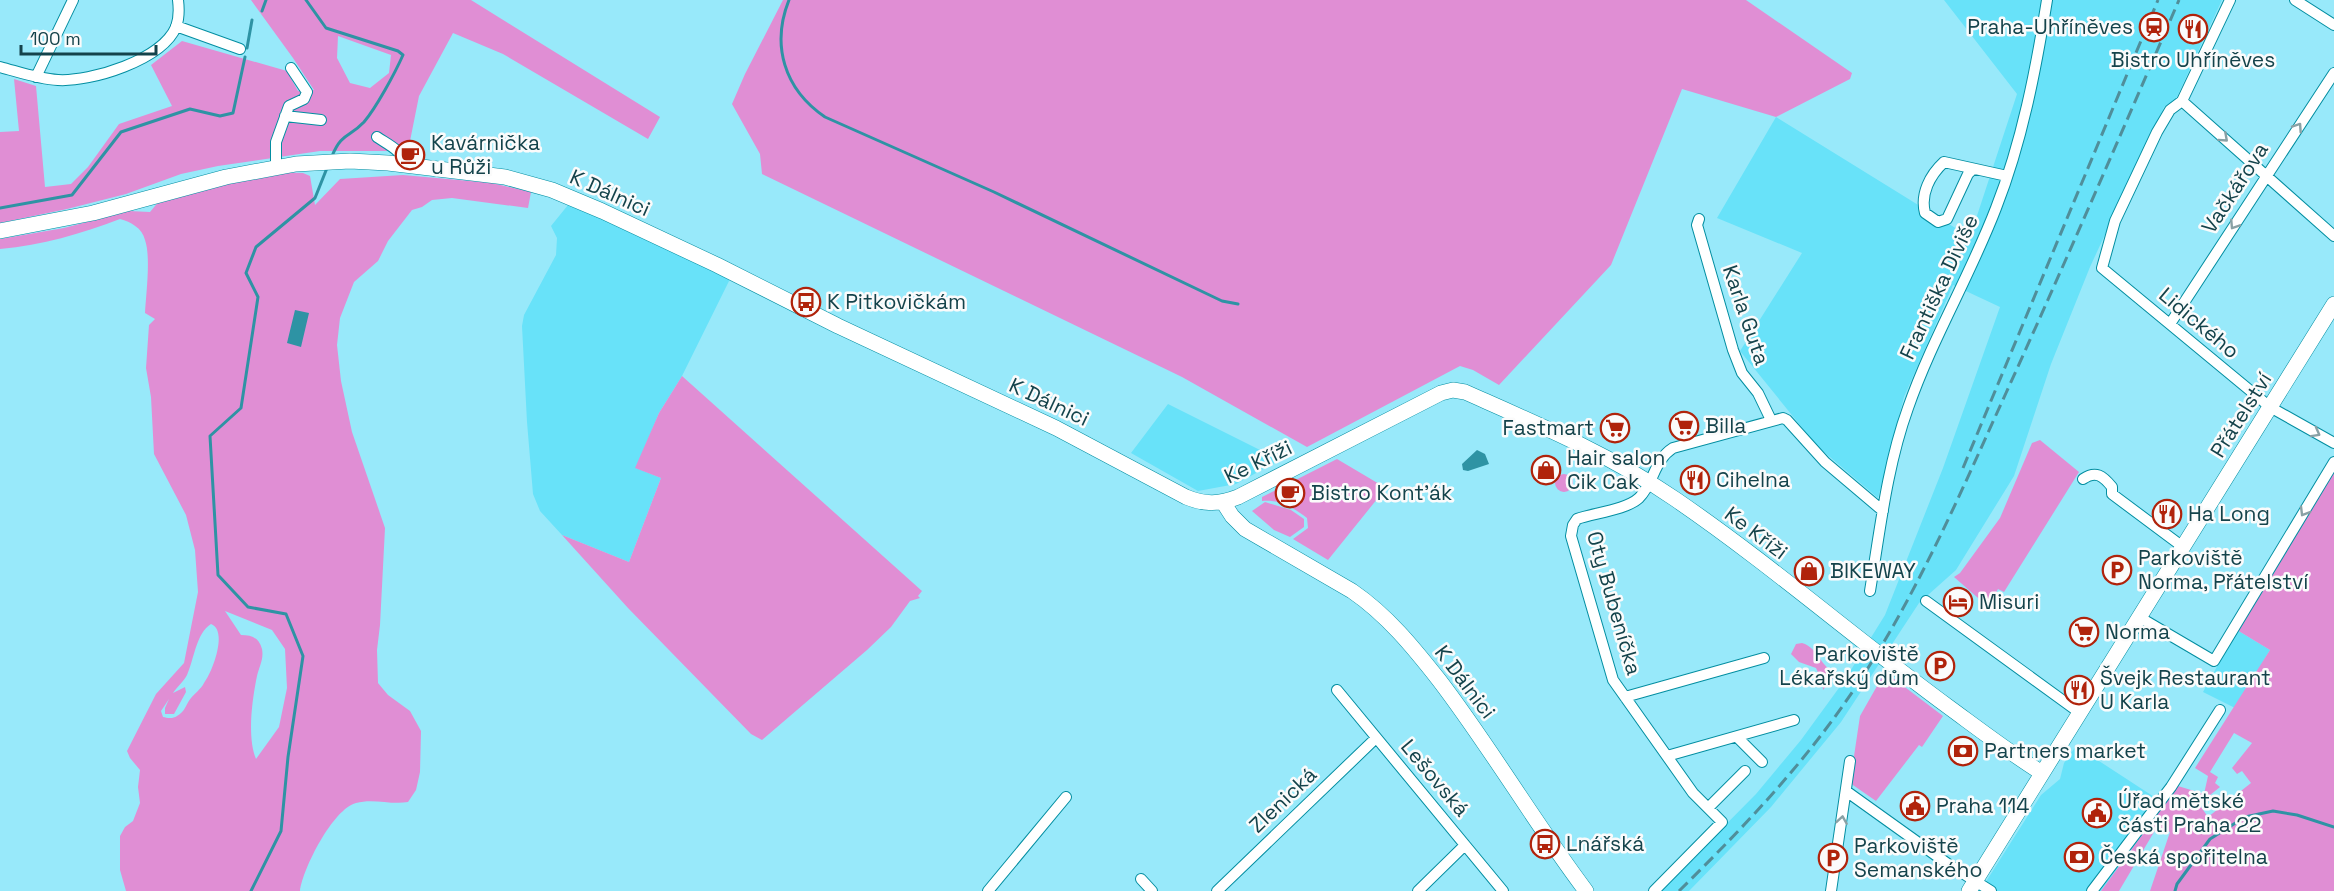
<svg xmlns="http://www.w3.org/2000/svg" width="2334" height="891" font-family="'Space Grotesk',sans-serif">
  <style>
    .built { fill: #68e2f9 }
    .green { fill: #e08ed4; fill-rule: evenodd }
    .water { fill: #2e93a4 }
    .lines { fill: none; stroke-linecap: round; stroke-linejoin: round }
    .stream { stroke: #2e93a4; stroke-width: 3 }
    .street-casing { stroke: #038ea1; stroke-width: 12 }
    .secondary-casing { stroke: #038ea1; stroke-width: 16 }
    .street { stroke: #fff; stroke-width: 10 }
    .secondary { stroke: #fff; stroke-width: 15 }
    .rail { stroke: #508e9a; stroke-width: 3; stroke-dasharray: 12 6; stroke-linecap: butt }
    .oneway { stroke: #8aa1a5 }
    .labels { text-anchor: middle; stroke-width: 5; stroke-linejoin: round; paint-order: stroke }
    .poi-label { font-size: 21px; fill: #14434b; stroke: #fbfbfb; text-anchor: start }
    .street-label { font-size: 21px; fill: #14434b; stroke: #fbfbfb }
  </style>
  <rect width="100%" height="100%" fill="#98e9fa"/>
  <path class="built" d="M1944,0H2222L2176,99L2164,107L2090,267L2051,364L2014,476L1956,570L1919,603L1841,722L1771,807L1689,891H1660L1756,794L1801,740L1844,681L1885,615L1943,468L2000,307L1953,285L1904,397L1878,498L1817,446L1740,351L1802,253L1717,218L1776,117L1970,237L2017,94Z
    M568,205L623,228L731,277L682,376L659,413L636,468L661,478L629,562L562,535L540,511L533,494L527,422L522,326L524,315L556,255L557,238L551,226Z
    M1168,404L1280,460L1236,484L1198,491L1131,453Z
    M2237,630L2270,650L2235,708L2203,692Z
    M2076,746L2165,804L2101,891H1980L2041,795L2060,779L2064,763Z"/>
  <path class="green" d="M251,0H471L660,117L648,139L503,54L453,33L419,96L408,151H320L218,166L181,174L126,194L67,209L0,223V132L19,131L14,79L36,86L45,187L71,184L88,167L119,124L172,106L151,65L182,41L287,71L298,91L314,90L293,58ZM338,36L391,55L389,73L370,88L350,83L337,58Z
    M783,0H1746L1852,73L1850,79L1776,117L1682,89L1611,265L1499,385L1473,370L1460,366L1307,447L1182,377L762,174L760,154L732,104L745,74Z
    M274,172L303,173L310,176L315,205L340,179L403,175L492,183L531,192L528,208L452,198L432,200L422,207L412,210L388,241L378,261L354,282L340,318L337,345L341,381L352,432L385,528L380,625L377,650L378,683L388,695L410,711L421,731L420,772L416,790L408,802C391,805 373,798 356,803C333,809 303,868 300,891H126L120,870V836L125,827L133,821L140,803L138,787L140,770L130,758L127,751L156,694L184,663L198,592L195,550L186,515L154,454L151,397L146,368L149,325L155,319L145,313C146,294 151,257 145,240C142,228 131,222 120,219C80,234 43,245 0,249V239L64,228L129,211L150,212L160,200ZM225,611L272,630L285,649L287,688L279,727L256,759C247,737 252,700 257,676C259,667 264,659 262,649C259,638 252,635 241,635ZM211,624C228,630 213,671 204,683C201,689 195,693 191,698C186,704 185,712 177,716C173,719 167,718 163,717L161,711L169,699L165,708V714H174L186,692L185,687L173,693C177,687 184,681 187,675C194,660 196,633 211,624Z
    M682,376L922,591L918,596L920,598L910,601L891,627L867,650L762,740L751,734L628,608L562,535L629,562L661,478L635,468L659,413Z
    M2040,440L2079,472L2004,592L1998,589L1993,598L1998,601L1993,611L1954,577L1960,573L2000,518L2032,443Z
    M1337,459L1386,488L1328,560L1293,539L1308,528L1307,518C1294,508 1279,499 1262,501V497Z
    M2334,469V891H2150L2170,832L2157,827L2119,891H2101L2178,786L2204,794L2208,776L2195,768L2270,650L2237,630ZM2234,733L2252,743L2232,768L2237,774L2242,771L2251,783L2208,817L2199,804L2220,787L2215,783L2218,777L2210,772Z
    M1555 483a9 9 0 1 1 18 0a9 9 0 1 1-18 0Z
    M1265,502L1291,510L1304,519V527L1290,537L1274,530L1252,511Z
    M1802,643C1819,648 1820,668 1837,673L1823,690L1822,681L1816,668L1799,662L1791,654L1796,644Z
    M1885,672L1943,716L1922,747L1919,745L1876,801L1850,783L1860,716Z"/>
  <path class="water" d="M295,310L309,313L301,347L287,343Z
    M1477,450L1485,454L1489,464L1468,471L1463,470L1462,464Z"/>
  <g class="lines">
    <path class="stream" d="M306,0L326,28L398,51L403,55C395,73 376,108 364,122C349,138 342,132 332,156
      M789,0C771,45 784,89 825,117L994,192L1222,301L1238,304
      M262,11L266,0
      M247,48L252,20
      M0,208L72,195L121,132L190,109L220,116L233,113L245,57
      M251,891L281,831L288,757L303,656L286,614L248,607L218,575L210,436L241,408L258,297L246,273L256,247L315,198L327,168
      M2175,891L2177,884L2210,839L2245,817L2273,811L2297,815L2334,827"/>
    <g class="street-casing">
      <path id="street" d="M2230,0L2182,101L2170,110L2157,132L2115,221L2102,268L2270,407L2334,443
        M2295,0L2334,25
        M176,26L240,49
        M0,67C19,72 38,79 58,80C91,82 162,60 176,27C179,19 179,8 178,0
        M36,77L73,0
        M2182,101L2334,236
        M285,116L321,120
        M377,137C387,144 404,151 403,164
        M276,166V142L289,106L304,99L307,92L291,68
        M1973,169L1968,174L1947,219L1938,222L1925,213C1920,194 1930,175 1944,162L2007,176
        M1699,219L1697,225L1733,350L1742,373L1758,393L1771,420
        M2170,324L2334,73
        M2083,479C2096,470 2103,476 2112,487V494L2183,547
        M1870,591C1880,530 1887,466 1908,408C1932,339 1970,276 1996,208C2022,142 2036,69 2047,0
        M1926,601L2080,713
        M2139,617L2214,661L2334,462
        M1337,690L1503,891
        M1625,697L1764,658
        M1737,737L1762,762
        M1667,756L1794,720
        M1846,791L1948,864L1991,891
        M1708,808L1745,771
        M1141,879L1152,891
        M988,891L1066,797
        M1217,891L1376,738
        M1418,891L1465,845
        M1654,891L1722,822L1693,793L1613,680L1571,536L1573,525L1577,519C1594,513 1626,510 1639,498C1654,483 1654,460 1673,448L1783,418L1787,420L1825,462L1883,511
        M1831,891L1850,761
        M2092,891L2171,787L2220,710"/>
    </g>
    <g class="secondary-casing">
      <path id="secondary" d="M0,231L93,213L226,177L296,164L350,161L388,163L505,177L552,190L602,211L717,265L838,326L1056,428L1186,497C1205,505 1220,504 1238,497L1441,393L1453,390L1465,392C1537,424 1611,455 1675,499C1770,564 1857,640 1950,708C1980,730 2010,753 2042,773
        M1223,502L1232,516L1245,529L1352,591C1387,615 1413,647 1439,680C1491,748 1534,822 1586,891
        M1969,891L2334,304"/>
    </g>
    <use href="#street" class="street"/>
    <use href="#secondary" class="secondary"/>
    <path class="rail" d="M1963,468L2158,0
      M1679,891C1743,828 1805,763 1855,688C1917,595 1960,494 2006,393C2065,263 2122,132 2179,0"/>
  </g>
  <defs><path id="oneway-chevron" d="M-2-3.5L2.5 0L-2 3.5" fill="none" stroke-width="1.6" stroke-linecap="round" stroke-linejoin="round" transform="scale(1.5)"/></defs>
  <g class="oneway">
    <use href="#oneway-chevron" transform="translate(2298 127) rotate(-56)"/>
    <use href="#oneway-chevron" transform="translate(2224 138) rotate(42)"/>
    <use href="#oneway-chevron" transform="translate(2234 225) rotate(123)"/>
    <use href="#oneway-chevron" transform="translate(2316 433) rotate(29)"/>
    <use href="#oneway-chevron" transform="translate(2304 512) rotate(121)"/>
    <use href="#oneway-chevron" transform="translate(1842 820) rotate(-81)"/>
  </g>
  <defs>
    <g id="station-ring" transform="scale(1.5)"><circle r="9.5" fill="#fbfbfb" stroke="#b0230b" stroke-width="1.5"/><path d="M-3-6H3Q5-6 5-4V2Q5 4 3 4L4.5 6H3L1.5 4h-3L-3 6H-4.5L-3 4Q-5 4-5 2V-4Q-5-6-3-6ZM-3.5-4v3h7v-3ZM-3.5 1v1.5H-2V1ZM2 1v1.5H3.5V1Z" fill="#b0230b"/></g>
    <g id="restaurant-ring" transform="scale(1.5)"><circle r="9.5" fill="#fbfbfb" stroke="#b0230b" stroke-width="1.5"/><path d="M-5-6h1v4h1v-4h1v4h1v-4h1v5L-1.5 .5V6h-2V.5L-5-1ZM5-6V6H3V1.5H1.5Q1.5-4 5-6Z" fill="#b0230b"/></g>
    <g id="cafe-ring" transform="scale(1.5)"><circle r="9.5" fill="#fbfbfb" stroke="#b0230b" stroke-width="1.5"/><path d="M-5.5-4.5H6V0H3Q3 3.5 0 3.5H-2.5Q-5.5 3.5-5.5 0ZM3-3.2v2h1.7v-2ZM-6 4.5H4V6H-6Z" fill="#b0230b"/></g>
    <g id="bus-ring" transform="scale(1.5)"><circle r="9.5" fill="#fbfbfb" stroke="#b0230b" stroke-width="1.5"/><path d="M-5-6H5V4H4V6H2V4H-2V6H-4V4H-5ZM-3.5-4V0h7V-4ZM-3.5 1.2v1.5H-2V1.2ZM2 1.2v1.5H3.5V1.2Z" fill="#b0230b"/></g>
    <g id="supermarket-ring" transform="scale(1.5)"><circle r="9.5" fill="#fbfbfb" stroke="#b0230b" stroke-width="1.5"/><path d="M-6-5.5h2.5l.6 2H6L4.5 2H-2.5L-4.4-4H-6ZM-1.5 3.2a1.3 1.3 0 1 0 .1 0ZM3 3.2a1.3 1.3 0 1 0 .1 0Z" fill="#b0230b"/></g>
    <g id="shop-ring" transform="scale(1.5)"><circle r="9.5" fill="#fbfbfb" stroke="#b0230b" stroke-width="1.5"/><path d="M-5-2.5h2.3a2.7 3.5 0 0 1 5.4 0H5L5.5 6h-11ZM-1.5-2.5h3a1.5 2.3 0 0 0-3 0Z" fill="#b0230b"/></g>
    <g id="parking-ring" transform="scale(1.5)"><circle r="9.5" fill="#fbfbfb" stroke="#b0230b" stroke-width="1.5"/><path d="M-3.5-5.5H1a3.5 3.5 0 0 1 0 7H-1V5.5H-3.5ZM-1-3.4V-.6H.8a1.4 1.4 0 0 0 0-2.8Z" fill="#b0230b"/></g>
    <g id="hotel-ring" transform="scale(1.5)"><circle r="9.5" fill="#fbfbfb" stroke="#b0230b" stroke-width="1.5"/><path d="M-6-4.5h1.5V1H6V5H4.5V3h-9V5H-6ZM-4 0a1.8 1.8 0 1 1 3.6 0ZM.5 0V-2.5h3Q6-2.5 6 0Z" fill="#b0230b"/></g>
    <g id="bank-ring" transform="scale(1.5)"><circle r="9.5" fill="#fbfbfb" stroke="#b0230b" stroke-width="1.5"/><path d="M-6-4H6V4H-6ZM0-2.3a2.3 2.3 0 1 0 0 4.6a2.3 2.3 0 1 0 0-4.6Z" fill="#b0230b"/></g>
    <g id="civic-ring" transform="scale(1.5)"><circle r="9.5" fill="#fbfbfb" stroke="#b0230b" stroke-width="1.5"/><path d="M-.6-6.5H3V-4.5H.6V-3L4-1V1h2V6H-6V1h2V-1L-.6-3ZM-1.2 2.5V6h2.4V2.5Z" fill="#b0230b"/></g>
  </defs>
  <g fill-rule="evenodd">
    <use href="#station-ring" x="2154" y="27"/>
    <use href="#restaurant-ring" x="2193" y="29"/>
    <use href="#cafe-ring" x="410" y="155"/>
    <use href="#bus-ring" x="806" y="302"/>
    <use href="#supermarket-ring" x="1684" y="426"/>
    <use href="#supermarket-ring" x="1615" y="428"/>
    <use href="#shop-ring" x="1546" y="470"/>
    <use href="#restaurant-ring" x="1695" y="480"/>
    <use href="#cafe-ring" x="1290" y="493"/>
    <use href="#restaurant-ring" x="2167" y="514"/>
    <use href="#parking-ring" x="2117" y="570"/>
    <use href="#shop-ring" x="1809" y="571"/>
    <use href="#hotel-ring" x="1958" y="602"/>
    <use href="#supermarket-ring" x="2084" y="632"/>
    <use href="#parking-ring" x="1940" y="666"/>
    <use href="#restaurant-ring" x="2079" y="690"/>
    <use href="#bank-ring" x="1963" y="751"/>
    <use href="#civic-ring" x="1915" y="806"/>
    <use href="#civic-ring" x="2097" y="813"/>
    <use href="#bus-ring" x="1545" y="844"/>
    <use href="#bank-ring" x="2079" y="857"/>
    <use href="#parking-ring" x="1833" y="858"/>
  </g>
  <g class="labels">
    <g class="poi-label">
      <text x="2133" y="34" text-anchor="end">Praha-Uhříněves</text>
      <text x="2193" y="67" text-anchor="middle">Bistro Uhříněves</text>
      <text x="431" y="150">Kavárnička<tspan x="431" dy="24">u Růži</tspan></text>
      <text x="827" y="309">K Pitkovičkám</text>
      <text x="1705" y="433">Billa</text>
      <text x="1594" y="435" text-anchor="end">Fastmart</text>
      <text x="1567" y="465">Hair salon<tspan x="1567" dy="24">Cik Cak</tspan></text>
      <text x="1716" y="487">Cihelna</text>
      <text x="1311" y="500">Bistro Kont'ák</text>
      <text x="2188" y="521">Ha Long</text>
      <text x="2138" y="565">Parkoviště<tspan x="2138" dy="24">Norma, Přátelství</tspan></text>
      <text x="1830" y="578">BIKEWAY</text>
      <text x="1979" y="609">Misuri</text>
      <text x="2105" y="639">Norma</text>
      <text x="1919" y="661" text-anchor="end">Parkoviště<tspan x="1919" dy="24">Lékařský dům</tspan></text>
      <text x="2100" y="685">Švejk Restaurant<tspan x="2100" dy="24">U Karla</tspan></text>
      <text x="1984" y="758">Partners market</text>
      <text x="2118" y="808">Úřad mětské<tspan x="2118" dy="24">části Praha 22</tspan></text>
      <text x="1936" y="813">Praha 114</text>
      <text x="1566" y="851">Lnářská</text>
      <text x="1854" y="853">Parkoviště<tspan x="1854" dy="24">Semanského</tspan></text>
      <text x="2100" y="864">Česká spořitelna</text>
    </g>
    <g class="street-label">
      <text transform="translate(2235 188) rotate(-57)" y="7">Vačkářova</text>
      <text transform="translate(610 193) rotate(24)" y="7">K Dálnici</text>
      <text transform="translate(1939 287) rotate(-65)" y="7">Františka Diviše</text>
      <text transform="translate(1746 315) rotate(71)" y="7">Karla Guta</text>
      <text transform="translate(2199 323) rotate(40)" y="7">Lidického</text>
      <text transform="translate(1049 402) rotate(25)" y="7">K Dálnici</text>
      <text transform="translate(2241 415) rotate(-58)" y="7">Přátelství</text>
      <text transform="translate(1258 462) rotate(-26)" y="7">Ke Kříži</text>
      <text transform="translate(1756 533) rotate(37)" y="7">Ke Kříži</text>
      <text transform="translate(1614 603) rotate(74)" y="7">Oty Bubeníčka</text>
      <text transform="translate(1465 682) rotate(53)" y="7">K Dálnici</text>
      <text transform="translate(1435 778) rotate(50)" y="7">Lešovská</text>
      <text transform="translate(1283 800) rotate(-44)" y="7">Zlenická</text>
    </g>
  </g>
  <path d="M21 45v9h135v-9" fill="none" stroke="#14434b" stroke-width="3"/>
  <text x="30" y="45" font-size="18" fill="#14434b" stroke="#fbfbfb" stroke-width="4.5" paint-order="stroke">100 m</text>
</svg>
